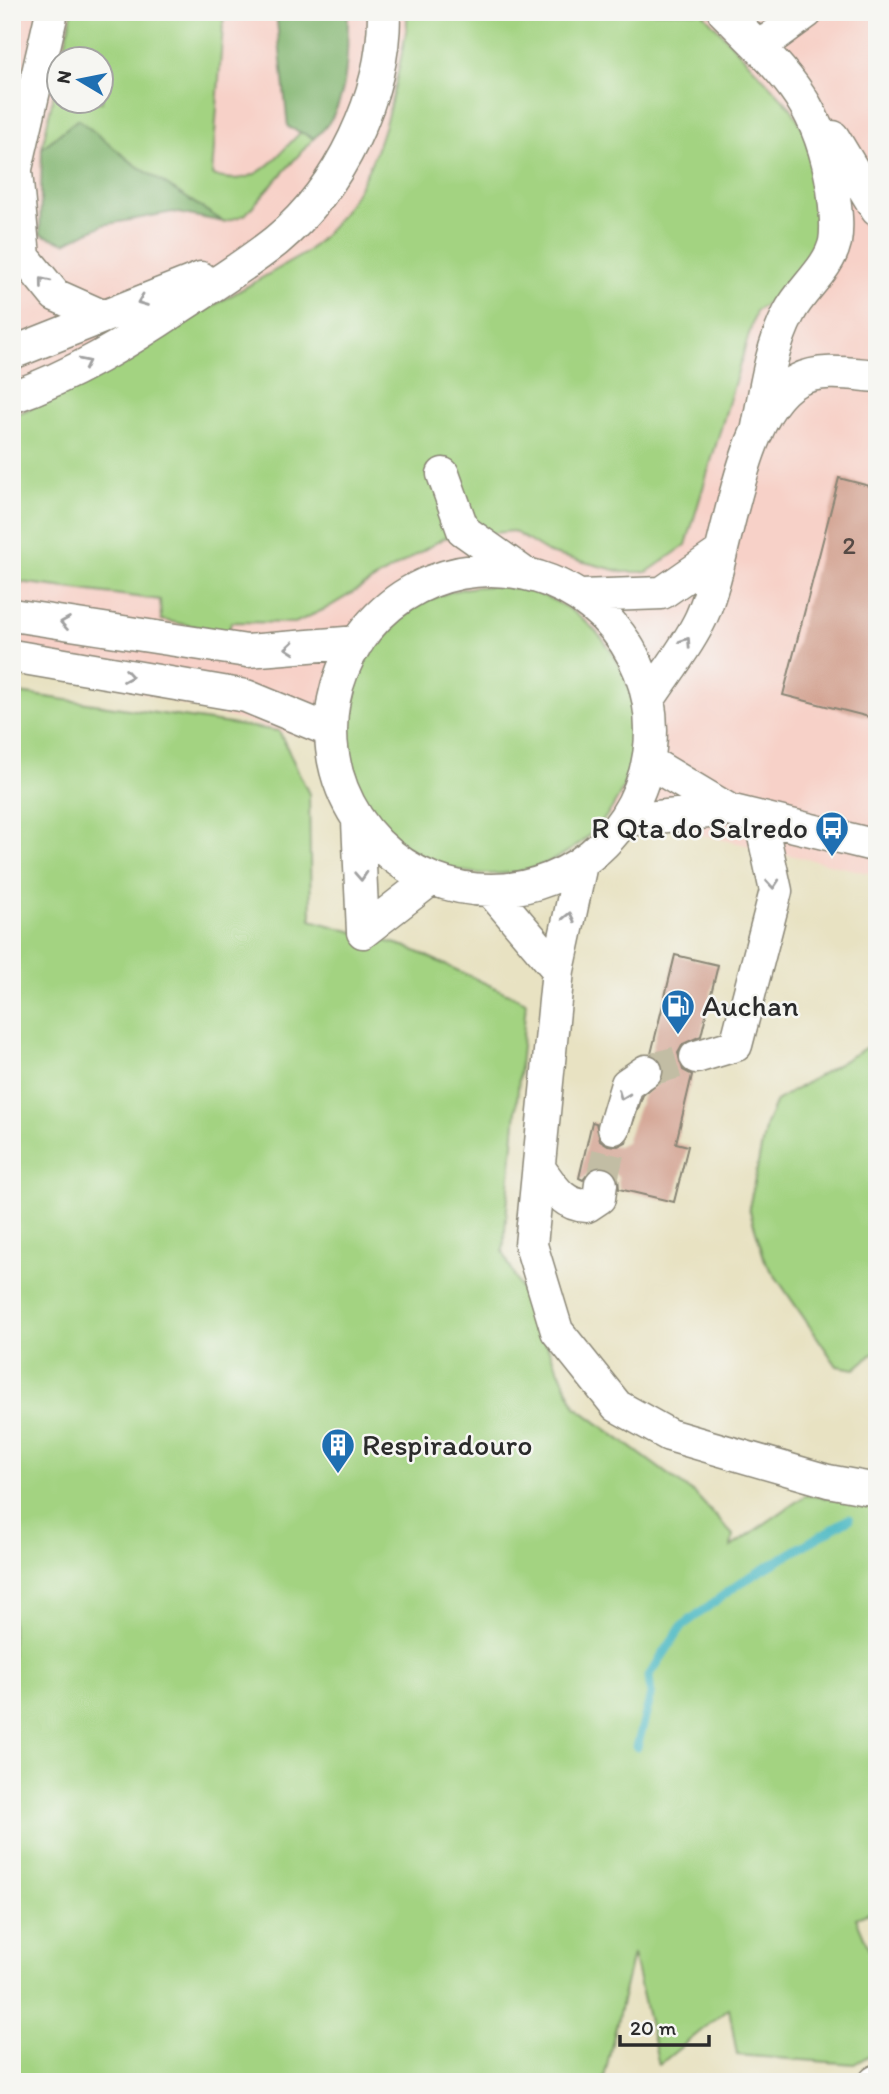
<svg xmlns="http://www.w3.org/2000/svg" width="889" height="2094" font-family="Itim,sans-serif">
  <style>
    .built { fill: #f7d1c8; fill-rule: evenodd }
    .green { fill: #a3d381; stroke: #677f56; stroke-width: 2 }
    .forest { fill: #82b56f; stroke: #56704d; stroke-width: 2 }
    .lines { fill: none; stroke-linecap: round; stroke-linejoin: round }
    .stream { stroke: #4ab8c3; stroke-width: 9 }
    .building { fill: #d4a594 }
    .minor-tunnel { stroke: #c2bda4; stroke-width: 32; stroke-dasharray: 32 16; stroke-linecap: butt }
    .minor-casing { stroke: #8a8676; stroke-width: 35 }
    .minor { stroke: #fff; stroke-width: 32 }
    .oneway { stroke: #a0a0a0 }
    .labels { text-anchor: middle; stroke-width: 5; stroke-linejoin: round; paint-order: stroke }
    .number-label { font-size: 26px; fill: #554a45 }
    .poi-label { font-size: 30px; fill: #2b2b2b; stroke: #f6f6f2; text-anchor: start }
  </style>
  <rect width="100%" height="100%" fill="#f6f6f2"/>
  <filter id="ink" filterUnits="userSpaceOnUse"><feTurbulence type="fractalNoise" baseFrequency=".0143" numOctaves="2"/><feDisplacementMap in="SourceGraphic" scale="14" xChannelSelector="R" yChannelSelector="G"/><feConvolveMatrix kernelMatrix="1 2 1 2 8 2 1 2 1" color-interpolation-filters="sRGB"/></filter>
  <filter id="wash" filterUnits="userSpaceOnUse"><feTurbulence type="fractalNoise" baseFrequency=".00686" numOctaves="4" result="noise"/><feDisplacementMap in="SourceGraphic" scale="28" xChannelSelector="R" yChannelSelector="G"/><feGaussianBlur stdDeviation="1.57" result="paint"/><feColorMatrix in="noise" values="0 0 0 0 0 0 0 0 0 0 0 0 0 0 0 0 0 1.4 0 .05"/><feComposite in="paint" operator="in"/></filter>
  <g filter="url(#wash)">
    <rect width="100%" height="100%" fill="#e8e2c2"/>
    <path class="built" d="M12,12H877V875L655,824L625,820L279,731L12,657ZM60,60H102V102H60Z"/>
    <path class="green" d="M72,12H224L212,175C256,190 272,160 301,132L314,138L245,215L224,222L134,164L78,120L42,148L59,69L60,102H102V60L62,59Z
      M407,12H702L791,108L805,131L812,166L821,230L816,249L775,298L756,311L686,545L647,572H623L549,553L513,531L444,538L327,608L295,623L231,622L229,633L161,620L160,600L12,581V416L40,404L304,254C376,194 390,114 407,27Z
      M347 730a144 144 0 1 1 288 0a144 144 0 1 1-288 0Z
      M12,692L279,731L309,794L311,920L407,947L526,1002L503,1252L576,1407L696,1495L733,1535L731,1547L806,1495L877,1505V1910L856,1918L877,1968V2051L854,2064L737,2055L729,2008L659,2065L633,1954L603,2082H12Z
      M877,1041V1350L855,1369L837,1366L765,1261L749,1208L766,1124L776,1101Z"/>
    <path class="forest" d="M276,12H348C347,54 351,110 314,138L288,127Z
      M78,119L134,164L224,222L173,212L103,225L65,243L40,234L42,148Z"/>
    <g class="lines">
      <path class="stream" d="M637,1747L651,1695L649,1676L682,1626L740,1583L849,1519"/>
    </g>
    <g id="blocks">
      <path class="building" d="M839,478L877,488V719L783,695Z
        M675,955L718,965L701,1036L683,1044L678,1053L683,1070L692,1075L676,1143L688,1146L674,1202L619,1189L618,1177L604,1166L594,1167L583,1180L579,1178L592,1122L596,1123L600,1140L608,1145L618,1146L626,1142L643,1095L663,1078L661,1061L651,1054Z"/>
    </g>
  </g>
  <g filter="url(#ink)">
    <use href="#blocks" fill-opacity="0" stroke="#8a8676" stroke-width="2"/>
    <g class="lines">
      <path class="minor-tunnel" d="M646,1071L696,1057
        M601,1184L614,1128"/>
      <g class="minor-casing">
        <path id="minor" d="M724,12C783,71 820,102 833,189C835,206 838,224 835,242C829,269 801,289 789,313C770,349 765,393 757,432
          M759,47L807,12
          M833,137L877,210
          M12,169L16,172L24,257L55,295L102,316
          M12,186L52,12
          M12,353L201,278
          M12,397C72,376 128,342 180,307C212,286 246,265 276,241C340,188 385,95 384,12
          M443,474L463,530L521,571
          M331 730a160 160 0 1 1 320 0a160 160 0 1 1-320 0Z
          M581,596L662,593L721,552
          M12,615L247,651L358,642
          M12,656L246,696L331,731
          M649,699C666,673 688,646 701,618C728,560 738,411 798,380C821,368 852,374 877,376
          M649,762L729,810L877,846
          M625,820L729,810
          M358,821L363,932
          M581,864L558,970L531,1245L557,1331L617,1406L669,1435L828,1481L877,1490
          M492,892L558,970
          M363,932L430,880
          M696,1057L736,1045L776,891L760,818
          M614,1128L627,1084L646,1071
          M539,1168C553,1187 562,1205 587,1206L599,1198L601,1184
          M875,2082L877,2081"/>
      </g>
      <use href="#minor" class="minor"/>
    </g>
    <defs><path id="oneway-chevron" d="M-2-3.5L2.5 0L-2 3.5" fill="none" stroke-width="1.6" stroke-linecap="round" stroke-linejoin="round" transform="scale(1.75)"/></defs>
    <g class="oneway">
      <use href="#oneway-chevron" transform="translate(44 282) rotate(-129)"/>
      <use href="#oneway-chevron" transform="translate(142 301) rotate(159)"/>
      <use href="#oneway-chevron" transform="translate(85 363) rotate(-26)"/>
      <use href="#oneway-chevron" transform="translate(65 623) rotate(-171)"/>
      <use href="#oneway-chevron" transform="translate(686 642) rotate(-57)"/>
      <use href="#oneway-chevron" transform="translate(290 648) rotate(175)"/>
      <use href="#oneway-chevron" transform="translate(128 676) rotate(10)"/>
      <use href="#oneway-chevron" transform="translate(361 876) rotate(87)"/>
      <use href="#oneway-chevron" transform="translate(773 884) rotate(85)"/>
      <use href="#oneway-chevron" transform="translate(569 917) rotate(-78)"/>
      <use href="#oneway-chevron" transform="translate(623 1095) rotate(111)"/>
    </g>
  </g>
  <defs>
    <g id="bus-pin" transform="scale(1.75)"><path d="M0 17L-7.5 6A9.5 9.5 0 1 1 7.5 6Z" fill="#1f6fb2" stroke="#f6f6f2"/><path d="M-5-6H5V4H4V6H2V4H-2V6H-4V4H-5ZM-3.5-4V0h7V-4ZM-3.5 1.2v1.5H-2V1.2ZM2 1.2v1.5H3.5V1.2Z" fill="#fff"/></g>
    <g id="fuel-pin" transform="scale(1.75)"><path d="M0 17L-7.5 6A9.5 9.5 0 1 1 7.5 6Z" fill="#1f6fb2" stroke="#f6f6f2"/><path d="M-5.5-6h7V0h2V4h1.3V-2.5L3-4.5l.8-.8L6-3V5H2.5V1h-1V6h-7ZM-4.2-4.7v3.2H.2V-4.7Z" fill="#fff"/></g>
    <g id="building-pin" transform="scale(1.75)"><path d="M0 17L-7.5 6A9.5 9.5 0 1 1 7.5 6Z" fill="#1f6fb2" stroke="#f6f6f2"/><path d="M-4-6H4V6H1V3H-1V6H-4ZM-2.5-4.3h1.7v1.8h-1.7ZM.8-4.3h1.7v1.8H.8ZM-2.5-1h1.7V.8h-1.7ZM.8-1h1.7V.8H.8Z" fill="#fff"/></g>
  </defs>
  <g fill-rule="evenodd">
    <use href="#bus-pin" x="832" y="828"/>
    <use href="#fuel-pin" x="678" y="1006"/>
    <use href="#building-pin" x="338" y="1445"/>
  </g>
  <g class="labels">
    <g class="number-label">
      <text x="849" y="554">2</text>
    </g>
    <g class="poi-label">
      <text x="808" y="838" text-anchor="end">R Qta do Salredo</text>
      <text x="702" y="1016">Auchan</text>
      <text x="362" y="1455">Respiradouro</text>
    </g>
  </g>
  <rect width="889" height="2094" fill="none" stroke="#f6f6f2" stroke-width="42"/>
  <g transform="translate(80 80) rotate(280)"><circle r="33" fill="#f6f6f2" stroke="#a5a5a2" stroke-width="2"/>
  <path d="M0-5L12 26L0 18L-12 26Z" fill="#1f6fb2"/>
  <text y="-10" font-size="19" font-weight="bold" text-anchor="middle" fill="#2b2b2b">N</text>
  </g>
  <path d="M620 2035v10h89v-10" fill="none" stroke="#2b2b2b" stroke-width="3.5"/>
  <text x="630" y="2035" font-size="21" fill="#2b2b2b" stroke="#f6f6f2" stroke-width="5" paint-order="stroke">20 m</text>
</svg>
